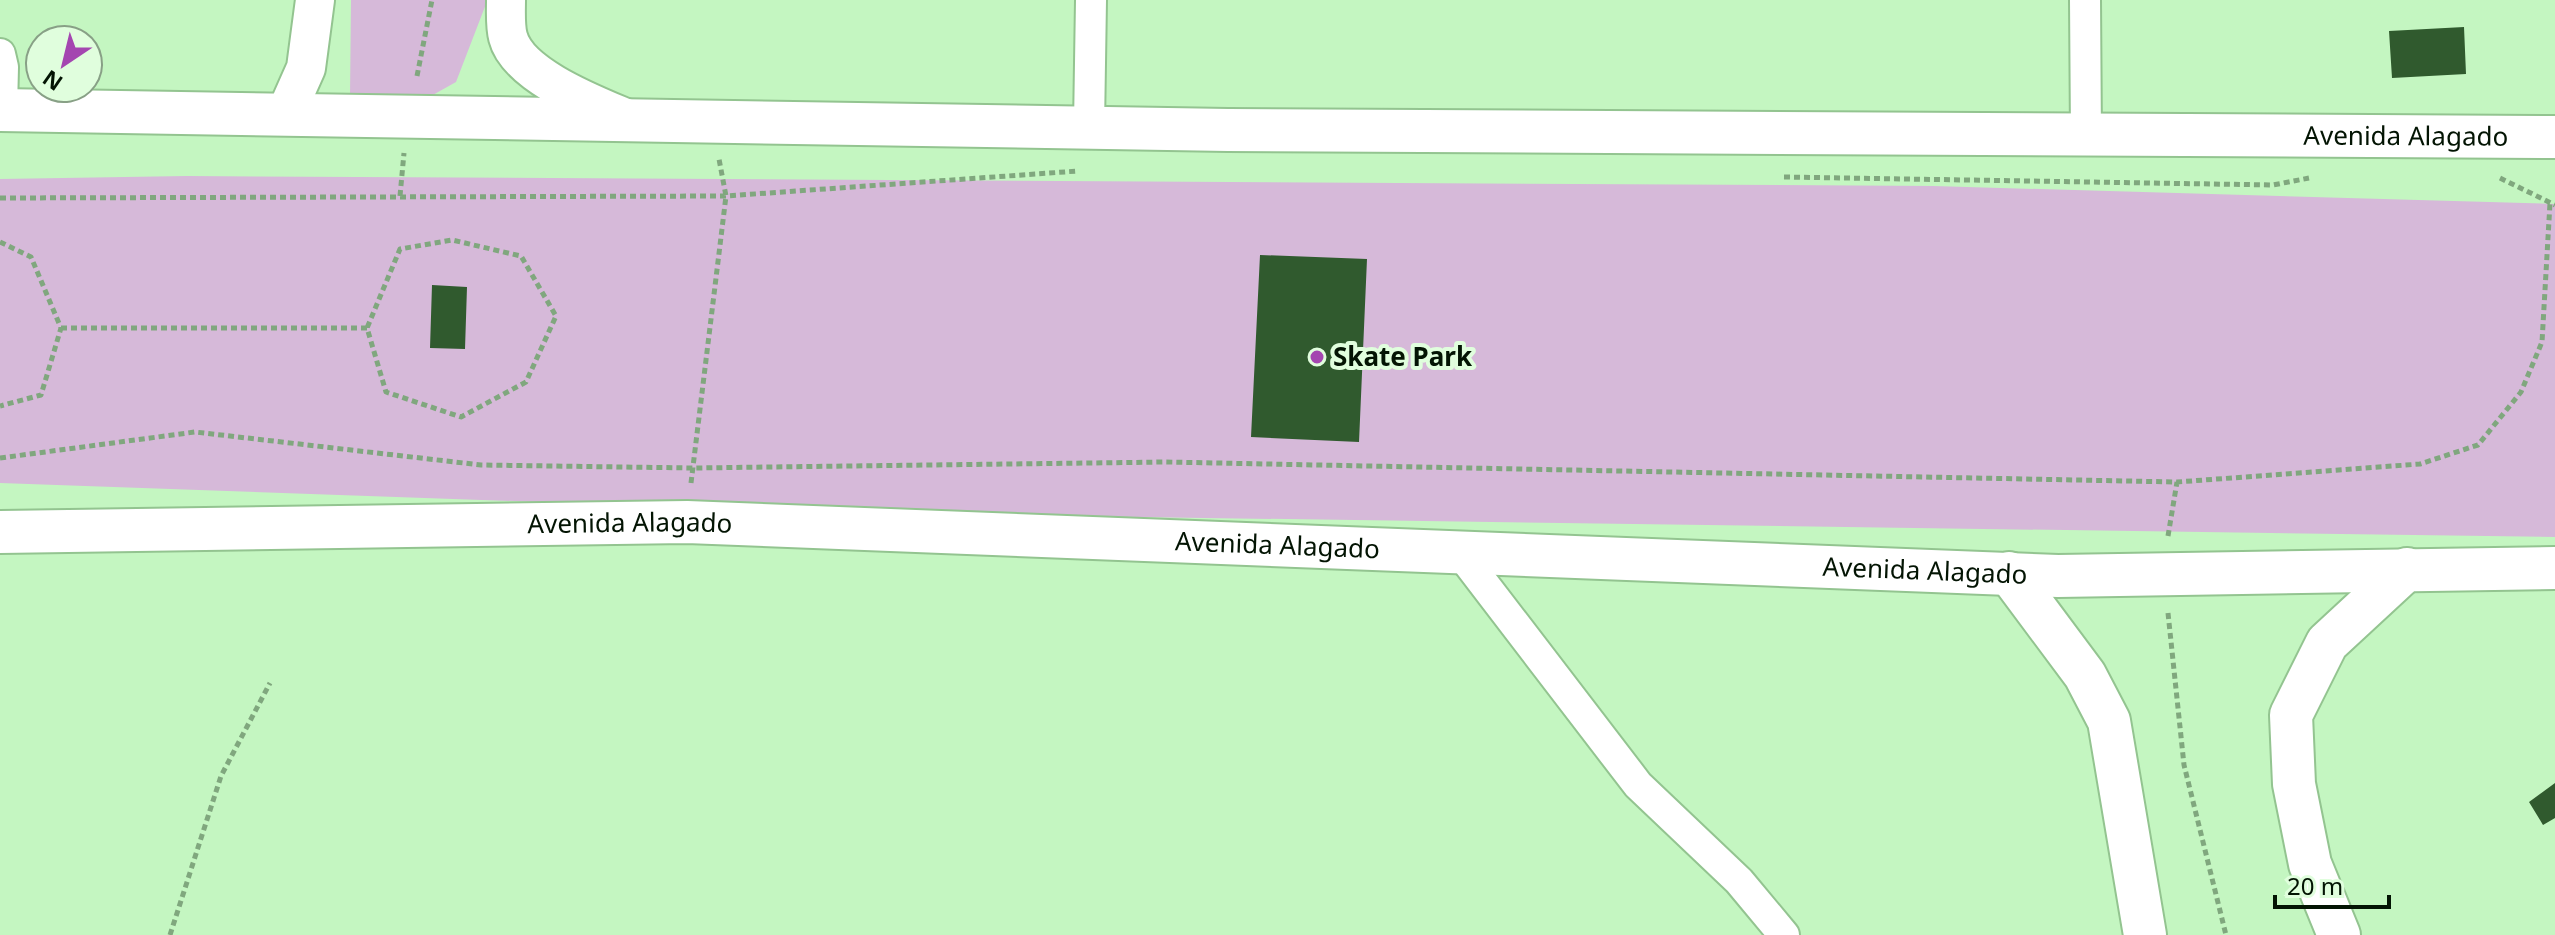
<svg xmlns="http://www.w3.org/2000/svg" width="2555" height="935" font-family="'Noto Sans',sans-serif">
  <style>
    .green { fill: #d6b9d9 }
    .building { fill: #305a2e }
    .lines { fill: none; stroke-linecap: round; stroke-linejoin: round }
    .minor-casing { stroke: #93c490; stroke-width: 34 }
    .tertiary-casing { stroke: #93c490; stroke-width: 42 }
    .secondary-casing { stroke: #93c490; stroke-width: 46 }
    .path { stroke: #80a77e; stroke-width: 5; stroke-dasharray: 6 4; stroke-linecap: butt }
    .minor { stroke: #fff; stroke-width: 30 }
    .tertiary { stroke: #fff; stroke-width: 38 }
    .secondary { stroke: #fff; stroke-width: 42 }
    .poi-dot { fill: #a446b0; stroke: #e0fedd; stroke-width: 3 }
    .labels { text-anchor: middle; stroke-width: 8; stroke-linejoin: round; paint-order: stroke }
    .street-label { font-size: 26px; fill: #031403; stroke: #e0fedd }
    .poi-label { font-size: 26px; font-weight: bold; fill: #031403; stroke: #e0fedd; text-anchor: start }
  </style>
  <rect width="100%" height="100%" fill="#c4f6c1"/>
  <path class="green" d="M351,0H486V4L456,82L431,96H350Z
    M187,176L1933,186L2555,204V537L855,513L0,483V179Z"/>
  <path class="building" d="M2464,27L2466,74L2392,78L2389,31Z
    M1260,255L1367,259L1359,442L1251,437Z
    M432,285L467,287L465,349L430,348Z
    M2555,783V818L2543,825L2529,802Z"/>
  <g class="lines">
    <g class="minor-casing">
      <path id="minor" d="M2085,0L2086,137
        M0,54L3,67L2,109
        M1089,126L1091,0
        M1461,554L1638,785L1739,881L1784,935"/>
    </g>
    <g class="tertiary-casing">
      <path id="tertiary" d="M506,0C506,12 505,26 508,37C518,76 595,105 628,119
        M286,113L306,68L315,0"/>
    </g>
    <g class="secondary-casing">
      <g id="secondary">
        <path id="s1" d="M0,110L1228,130L2555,137"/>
        <path id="s2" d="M0,532L687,522L2058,576L2555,568"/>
        <path d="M2009,573L2085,675L2109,721L2145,935"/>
        <path d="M2339,935L2310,864L2294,784L2291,715L2327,643L2407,569"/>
      </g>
    </g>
    <path class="path" d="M417,76L432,0
      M1784,177L2273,185L2309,178
      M2500,178L2555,205
      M400,196L404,153
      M0,198L726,196L1078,171
      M0,242L31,257L61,328L41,395L0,406
      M61,328H367L386,392L461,417L526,382L556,316L521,256L452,240L400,249L367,328
      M0,458L195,432L481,465L693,468L1166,462L2177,482L2420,464L2478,445L2521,392L2542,342L2550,203
      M691,483L726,196L719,159
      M2168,536L2177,482
      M2168,613L2184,765L2226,935
      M170,935L221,776L270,683"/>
    <use href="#minor" class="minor"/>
    <use href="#tertiary" class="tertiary"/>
    <use href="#secondary" class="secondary"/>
  </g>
  <circle class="poi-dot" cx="1317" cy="357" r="8"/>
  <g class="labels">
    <g class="street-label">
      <text dy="9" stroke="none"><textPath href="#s1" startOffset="2406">Avenida Alagado</textPath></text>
      <text dy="9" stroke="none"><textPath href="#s2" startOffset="630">Avenida Alagado</textPath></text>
      <text dy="9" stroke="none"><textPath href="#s2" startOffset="1278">Avenida Alagado</textPath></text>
      <text dy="9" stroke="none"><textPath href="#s2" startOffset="1926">Avenida Alagado</textPath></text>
    </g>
    <g class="poi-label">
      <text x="1333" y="366">Skate Park</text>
    </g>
  </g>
  <g transform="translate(64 64) rotate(215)"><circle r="38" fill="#e0fedd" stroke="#88a086" stroke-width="2"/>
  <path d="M0-6L14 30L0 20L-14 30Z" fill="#a446b0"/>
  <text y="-12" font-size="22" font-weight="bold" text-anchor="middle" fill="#031403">N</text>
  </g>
  <path d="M2275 895v12h114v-12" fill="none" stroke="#031403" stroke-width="4"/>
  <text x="2287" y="895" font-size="24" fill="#031403" stroke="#e0fedd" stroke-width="6" paint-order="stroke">20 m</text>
</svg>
